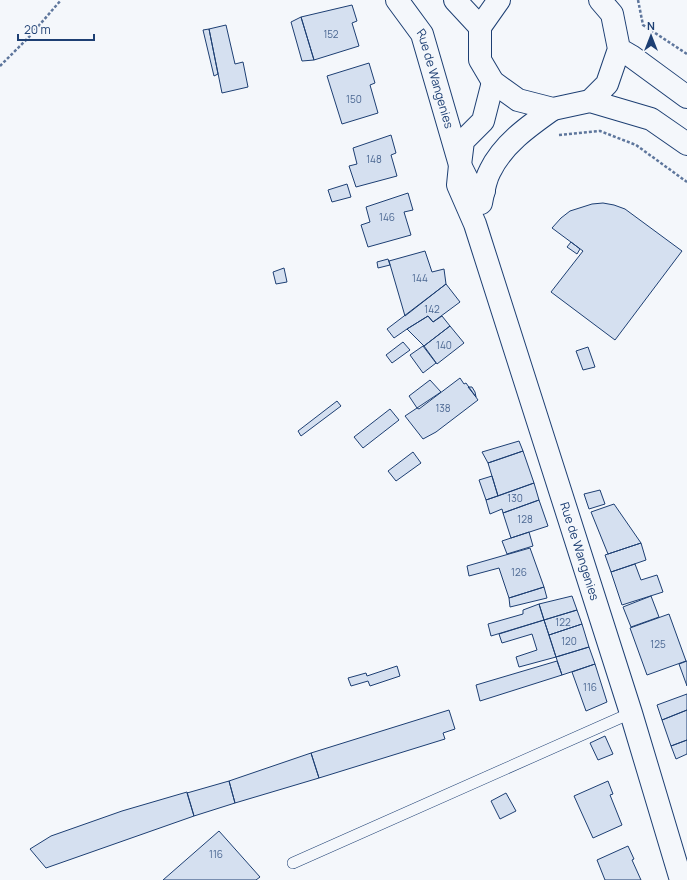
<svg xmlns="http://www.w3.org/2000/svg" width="687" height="880" font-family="Manrope,sans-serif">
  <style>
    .building { fill: #d5e0f0; stroke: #1d3f73 }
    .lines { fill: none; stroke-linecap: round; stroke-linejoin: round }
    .service-casing { stroke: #1d3f73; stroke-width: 12 }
    .minor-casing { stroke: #1d3f73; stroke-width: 24 }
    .trunk-casing { stroke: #1d3f73; stroke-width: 24 }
    .path { stroke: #5e769c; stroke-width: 2.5; stroke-dasharray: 3 2; stroke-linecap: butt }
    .service { stroke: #f4f7fb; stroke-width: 11 }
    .minor { stroke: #f4f7fb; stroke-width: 22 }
    .trunk { stroke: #f4f7fb; stroke-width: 22 }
    .labels { text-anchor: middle; stroke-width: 3; stroke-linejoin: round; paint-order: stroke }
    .number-label { font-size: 10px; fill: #4b6792 }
    .street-label { font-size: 12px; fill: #1d3f73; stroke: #f4f7fb }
  </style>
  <rect width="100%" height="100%" fill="#f4f7fb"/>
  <path class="building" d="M352,5L357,21L352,23L359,46L314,60L301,17Z
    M301,17L314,60L302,61L291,22Z
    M226,25L235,64L243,62L248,87L222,93L209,29Z
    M209,29L218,74L214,76L203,30Z
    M369,63L375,83L370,85L378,113L342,124L327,76Z
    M391,135L396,153L391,155L397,176L356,187L349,166L357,164L353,148Z
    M347,184L351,197L332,202L328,190Z
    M408,193L413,210L404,212L411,235L368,247L361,225L370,222L366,207Z
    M603,203L614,205L625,209L682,251L615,340L551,292L583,251L552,228L561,218L570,211L592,204Z
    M571,242L580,249L577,254L567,247Z
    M425,251L432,272L444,269L446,284L405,316L389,261Z
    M388,259L390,265L378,268L377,262Z
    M284,268L287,282L276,284L273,272Z
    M446,284L460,302L433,322L428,316L407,329L394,338L387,329Z
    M428,316L433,322L442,316L450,326L424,346L407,329Z
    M450,326L464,343L437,364L424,346Z
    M403,342L410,350L392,363L386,355Z
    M423,346L436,363L423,373L410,355Z
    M588,347L595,367L583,370L576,351Z
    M460,378L464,384L466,383L478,400L436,432L423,439L405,416L417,408L419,409Z
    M430,380L441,392L417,408L409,396Z
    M468,387H472L475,392L476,397Z
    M337,401L341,406L301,436L298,431Z
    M390,409L399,420L363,448L354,437Z
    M519,441L523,451L488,463L482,452Z
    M523,451L534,483L498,496L488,463Z
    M413,452L421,463L396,481L388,471Z
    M492,476L498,496L486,500L479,480Z
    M534,483L539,500L503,513L502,509L490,514L486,500Z
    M600,490L605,504L589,509L584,494Z
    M539,500L548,526L511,538L503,513Z
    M614,504L641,543L608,554L591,512Z
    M529,532L533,546L507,554L502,541Z
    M641,543L646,560L611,572L605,555Z
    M530,548L544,587L509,598L499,568L469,576L467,566Z
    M635,564L641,580L657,575L663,592L622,605L611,572Z
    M544,587L547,598L510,607L509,598Z
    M572,596L577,610L544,620L539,604Z
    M651,596L659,617L631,627L623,607Z
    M539,604L544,620L491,636L488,624L523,614V610Z
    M577,610L582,624L549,635L544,620Z
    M669,614L686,661L647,675L630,628Z
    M544,620L556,657L519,667L516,657L537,650L532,634L502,643L499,634Z
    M582,624L589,647L556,657L549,635Z
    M589,647L595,664L562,675L556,657Z
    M557,661L562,675L480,701L476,685Z
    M687,661V686L679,664Z
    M595,664L607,702L586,711L572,672Z
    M397,666L400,676L370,686L368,681L351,686L348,678L366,673L367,676Z
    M687,694V710L662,720L657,705Z
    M449,710L455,729L443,733L445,739L319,778L311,753Z
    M687,710V740L671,746L662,720Z
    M605,736L613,754L598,760L590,743Z
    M687,740V754L676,759L671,746Z
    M311,753L319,778L235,803L229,781Z
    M229,781L235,803L194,816L187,793Z
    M608,781L613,794L610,795L622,825L593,838L574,796Z
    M187,792L194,816L46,868L30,849L51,836L122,811Z
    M506,793L516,811L500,819L491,801Z
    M219,831L260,877L256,880H163Z
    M628,846L634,859L632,860L641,880H605L597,860Z"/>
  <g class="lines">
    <g class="service-casing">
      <path id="service" d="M293,863L631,713"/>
    </g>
    <g class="minor-casing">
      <g id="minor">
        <path id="s1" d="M397,0L422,34L460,165L468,181L484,191"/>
        <path id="s2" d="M493,82L483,121L463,141L460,165L458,185L475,224L631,713L681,880"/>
        <path d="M481,203C483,193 485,180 490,171C503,144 529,126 553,109"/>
      </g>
    </g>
    <g class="trunk-casing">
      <path id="trunk" d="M455,0L480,27
        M499,0L480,27V60L493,82L518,100L553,109L590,101L651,119L687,144
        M619,49L631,56L687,97
        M590,101L607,84L619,49L612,14L600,0"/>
    </g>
    <path class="path" d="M638,0L643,25L687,54
      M0,66L29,37L61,0
      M559,135L600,131L636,145L687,182"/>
    <use href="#service" class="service"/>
    <use href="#minor" class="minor"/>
    <use href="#trunk" class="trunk"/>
  </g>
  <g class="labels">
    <g class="number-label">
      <text x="331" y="38">152</text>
      <text x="354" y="103">150</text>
      <text x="374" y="163">148</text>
      <text x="387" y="221">146</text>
      <text x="420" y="282">144</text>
      <text x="432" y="313">142</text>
      <text x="444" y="349">140</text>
      <text x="443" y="412">138</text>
      <text x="515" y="502">130</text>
      <text x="525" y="523">128</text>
      <text x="519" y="576">126</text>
      <text x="563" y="626">122</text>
      <text x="569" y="645">120</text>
      <text x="658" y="648">125</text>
      <text x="590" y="691">116</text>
      <text x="216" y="858">116</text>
    </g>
    <g class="street-label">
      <text dy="4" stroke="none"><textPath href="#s1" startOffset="89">Rue de Wangenies</textPath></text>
      <text dy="4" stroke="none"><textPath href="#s2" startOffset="499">Rue de Wangenies</textPath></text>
    </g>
  </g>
  <g transform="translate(651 36)" stroke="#f4f7fb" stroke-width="3" paint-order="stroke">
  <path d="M0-3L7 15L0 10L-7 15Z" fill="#1d3f73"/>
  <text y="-6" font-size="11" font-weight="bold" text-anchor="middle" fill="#1d3f73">N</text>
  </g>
  <path d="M18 34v6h76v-6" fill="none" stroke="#1d3f73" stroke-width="2"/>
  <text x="24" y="34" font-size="12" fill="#1d3f73" stroke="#f4f7fb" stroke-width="3" paint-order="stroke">20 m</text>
</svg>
